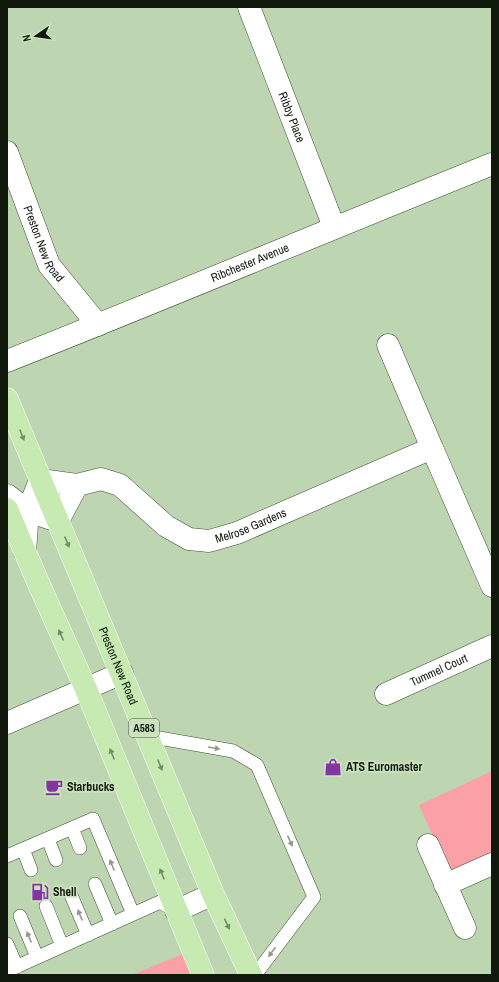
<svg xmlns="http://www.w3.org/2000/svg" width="499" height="982" font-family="'Archivo Narrow',sans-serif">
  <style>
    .green { fill: #faa0a6 }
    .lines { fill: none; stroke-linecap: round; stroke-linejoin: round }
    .service-casing { stroke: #3d5033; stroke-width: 14 }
    .minor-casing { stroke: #3d5033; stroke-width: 23 }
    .trunk-casing { stroke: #fff; stroke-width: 23 }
    .service { stroke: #fff; stroke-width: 13 }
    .minor { stroke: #fff; stroke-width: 22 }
    .trunk { stroke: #c6eab2; stroke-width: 22 }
    .oneway { fill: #758c68 }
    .oneway2 { fill: #949892 }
    .labels { text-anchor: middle; stroke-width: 3.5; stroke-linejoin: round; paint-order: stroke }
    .shield { fill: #cbe2bf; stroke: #495542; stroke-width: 1 }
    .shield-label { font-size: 11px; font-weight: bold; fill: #11190d }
    .street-label { font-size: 12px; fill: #11190d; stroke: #cbe2bf }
    .poi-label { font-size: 12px; font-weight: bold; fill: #11190d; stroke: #cbe2bf; text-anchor: start }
  </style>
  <rect width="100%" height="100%" fill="#bed5b2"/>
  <path class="green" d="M492,771V854L450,874L419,805Z
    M193,950L203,975H131Z"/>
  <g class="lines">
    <g class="service-casing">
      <path id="service" d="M148,736L233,751L257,765L314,897L255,975
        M72,828L80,848
        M48,839L56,860
        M23,849L31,870
        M7,856L93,819L133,914
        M95,884L112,924
        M71,895L88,935
        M46,906L62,946
        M20,916L37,957
        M7,944L17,967
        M7,971L160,902L176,911"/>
    </g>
    <g class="minor-casing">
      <g id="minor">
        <path id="s1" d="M249,7L334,227"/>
        <path id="s2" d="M7,152L49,265L98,325"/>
        <path d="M388,345L432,448"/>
        <path id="s3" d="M7,361C169,297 330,229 492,164"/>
        <path d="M7,495L28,511L58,521L77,485"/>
        <path id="s4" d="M25,552L28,511L40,480L77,485L101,479L120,485L166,526L189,539L209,541L237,533L432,448L492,586"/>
        <path id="s5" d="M386,694L492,646"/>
        <path d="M7,723L122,673"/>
        <path d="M428,845L465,928"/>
        <path d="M445,885L492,864"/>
        <path d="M176,911L213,894"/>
      </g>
    </g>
    <g class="trunk-casing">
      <g id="trunk">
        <path id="s6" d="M7,399L213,894L251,975"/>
        <path d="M7,509L37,580L86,689L203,975"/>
      </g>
    </g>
    <use href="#service" class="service"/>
    <use href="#minor" class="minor"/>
    <use href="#trunk" class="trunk"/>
  </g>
  <defs><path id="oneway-solid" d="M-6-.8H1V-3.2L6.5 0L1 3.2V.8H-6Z"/></defs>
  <g class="oneway">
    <use href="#oneway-solid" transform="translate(22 435) rotate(68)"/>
    <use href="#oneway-solid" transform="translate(67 542) rotate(67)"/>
    <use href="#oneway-solid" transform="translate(61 635) rotate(-114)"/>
    <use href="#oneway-solid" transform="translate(112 754) rotate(-112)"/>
    <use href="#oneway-solid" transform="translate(160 765) rotate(68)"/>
    <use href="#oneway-solid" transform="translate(162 874) rotate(-112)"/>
    <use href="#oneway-solid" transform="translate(227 924) rotate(65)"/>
  </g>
  <g class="oneway2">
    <use href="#oneway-solid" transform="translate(214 748) rotate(10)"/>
    <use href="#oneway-solid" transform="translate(290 841) rotate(66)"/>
    <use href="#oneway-solid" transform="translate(112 865) rotate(-113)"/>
    <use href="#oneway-solid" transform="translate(80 915) rotate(-113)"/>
    <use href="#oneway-solid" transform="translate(29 937) rotate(-113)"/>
    <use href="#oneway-solid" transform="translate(272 952) rotate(127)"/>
  </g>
  <defs>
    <g id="shop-bare" transform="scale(1.38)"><path d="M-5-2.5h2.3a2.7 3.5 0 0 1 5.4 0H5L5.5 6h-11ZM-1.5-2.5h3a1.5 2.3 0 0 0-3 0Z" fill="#8434a3" stroke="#cbe2bf" stroke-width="2.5" paint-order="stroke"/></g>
    <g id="cafe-bare" transform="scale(1.38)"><path d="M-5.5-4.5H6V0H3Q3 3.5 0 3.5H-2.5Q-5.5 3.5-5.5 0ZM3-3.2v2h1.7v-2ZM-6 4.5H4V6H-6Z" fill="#8434a3" stroke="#cbe2bf" stroke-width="2.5" paint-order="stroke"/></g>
    <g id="fuel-bare" transform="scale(1.38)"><path d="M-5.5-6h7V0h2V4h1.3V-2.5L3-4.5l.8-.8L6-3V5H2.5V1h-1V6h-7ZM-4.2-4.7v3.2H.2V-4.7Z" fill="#8434a3" stroke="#cbe2bf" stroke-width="2.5" paint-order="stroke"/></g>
  </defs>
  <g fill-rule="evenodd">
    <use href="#shop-bare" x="333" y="767"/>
    <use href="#cafe-bare" x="54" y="787"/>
    <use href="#fuel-bare" x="40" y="892"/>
  </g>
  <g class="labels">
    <rect class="shield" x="129" y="719" width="30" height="18" rx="3"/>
    <g class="shield-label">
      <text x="144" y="732">A583</text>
    </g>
    <g class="street-label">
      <text dy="4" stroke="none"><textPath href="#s1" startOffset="118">Ribby Place</textPath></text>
      <text dy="4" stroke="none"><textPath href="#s2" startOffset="99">Preston New Road</textPath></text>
      <text dy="4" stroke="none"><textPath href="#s3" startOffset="262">Ribchester Avenue</textPath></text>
      <text dy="4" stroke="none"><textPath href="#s4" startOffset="309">Melrose Gardens</textPath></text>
      <text dy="4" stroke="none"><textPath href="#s6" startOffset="289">Preston New Road</textPath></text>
      <text dy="4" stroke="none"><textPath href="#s5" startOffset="58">Tummel Court</textPath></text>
    </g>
    <g class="poi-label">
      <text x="346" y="771">ATS Euromaster</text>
      <text x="67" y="791">Starbucks</text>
      <text x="53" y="896">Shell</text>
    </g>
  </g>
  <rect width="499" height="982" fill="none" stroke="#11190d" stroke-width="16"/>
  <g transform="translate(36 36) rotate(257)" stroke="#cbe2bf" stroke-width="3" paint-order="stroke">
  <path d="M0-3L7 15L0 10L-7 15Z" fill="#11190d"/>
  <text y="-6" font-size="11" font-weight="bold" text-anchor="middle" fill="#11190d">N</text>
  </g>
</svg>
